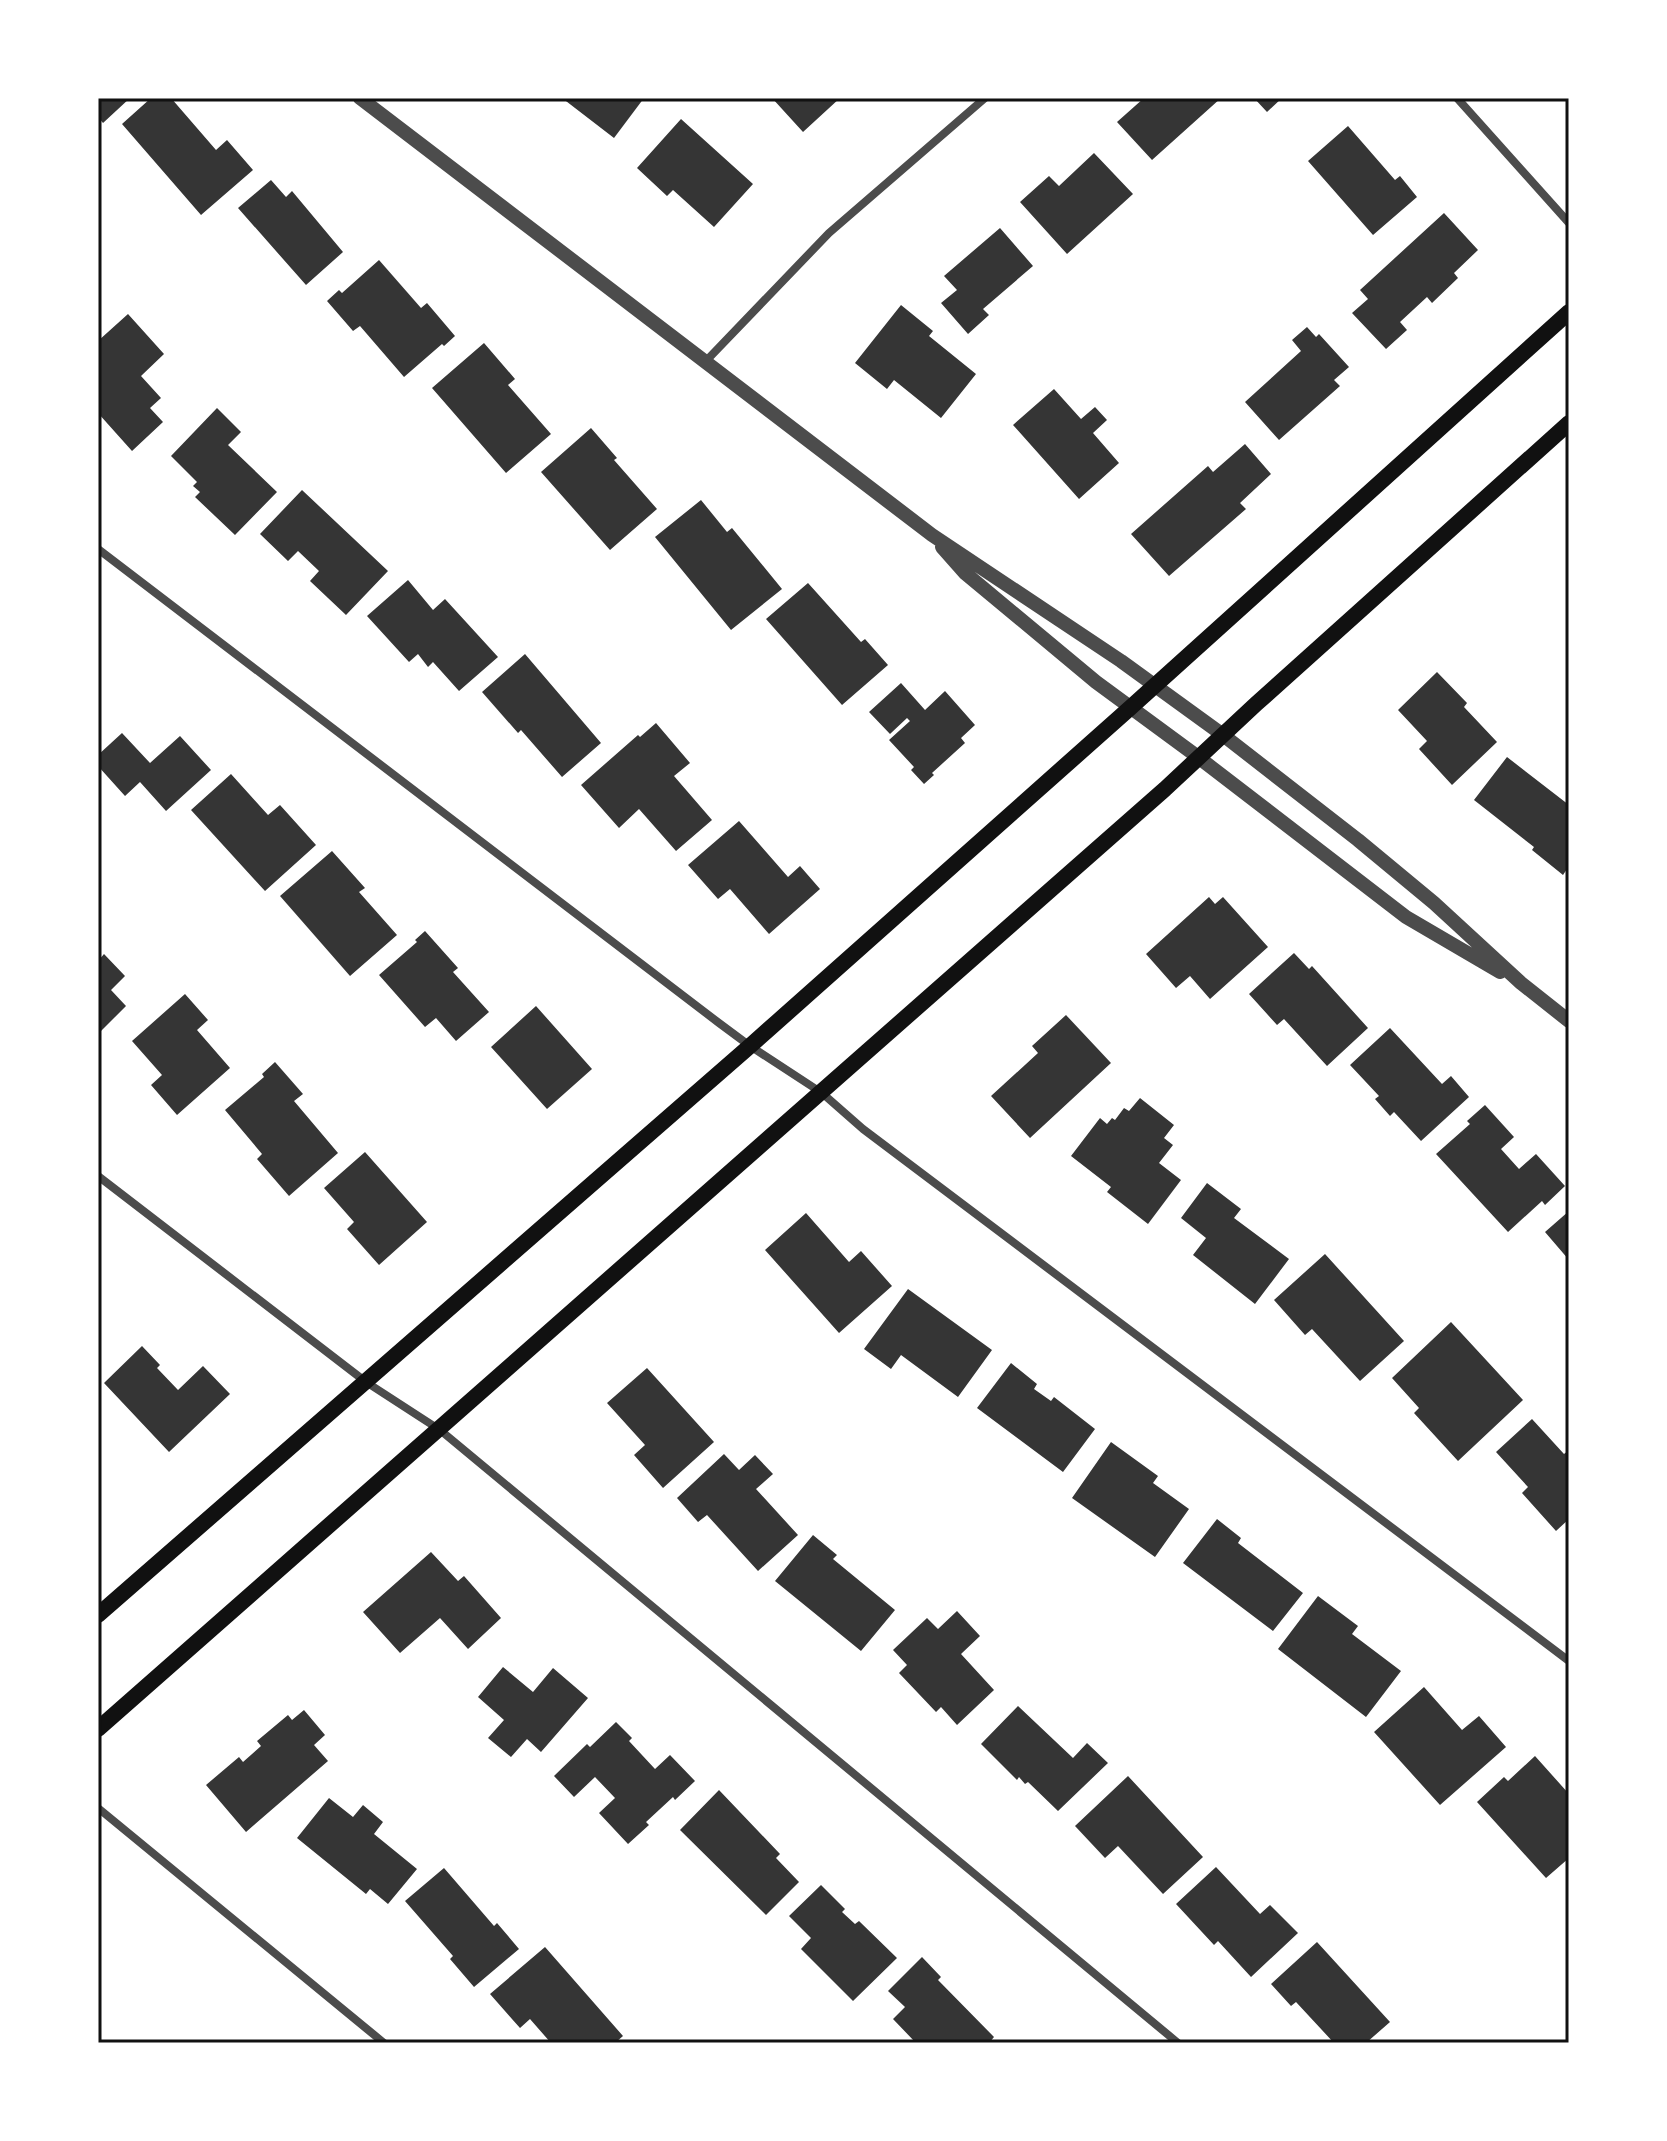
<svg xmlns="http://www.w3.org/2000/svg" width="1667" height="2141" font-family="'Golos Text',sans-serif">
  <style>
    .building { fill: #353535 }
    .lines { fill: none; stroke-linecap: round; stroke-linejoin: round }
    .minor { stroke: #4c4c4c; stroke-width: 8 }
    .tertiary { stroke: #4c4c4c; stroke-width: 14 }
    .secondary { stroke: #111; stroke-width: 16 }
    .neatline { fill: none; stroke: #111; stroke-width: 3 }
  </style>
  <rect width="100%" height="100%" fill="#fff"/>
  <path class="building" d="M98,98H130L103,123L98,117Z
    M151,98H171L216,150L227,140L253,170L201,215L122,124Z
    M562,98H644L614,138Z
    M772,98H840L803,132Z
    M1144,98H1221L1152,160L1117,122Z
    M1254,98H1282L1267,112Z
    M681,119L753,184L714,227L673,190L667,196L637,168Z
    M1348,126L1395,180L1400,176L1417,197L1373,235L1308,161Z
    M1094,153L1133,194L1067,254L1020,202L1049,176L1059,186Z
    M271,180L286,197L292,191L343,252L306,285L238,208Z
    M1444,213L1478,250L1454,273L1458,278L1432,303L1427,297L1400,322L1407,330L1386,349L1352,313L1368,299L1360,290Z
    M1000,228L1033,266L983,309L989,315L968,334L941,303L957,290L944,276Z
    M379,260L421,308L427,303L455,336L444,346L442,344L404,377L360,326L353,331L327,301L339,290L342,293Z
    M901,305L933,331L929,336L976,374L941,418L894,380L887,389L855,363Z
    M128,314L164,354L141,376L161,398L150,408L163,422L132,451L98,413V341Z
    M1307,327L1316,337L1319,334L1349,367L1334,380L1340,386L1279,440L1245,402L1301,351L1292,340Z
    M484,343L515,379L508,385L551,434L506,473L432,388Z
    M1054,389L1081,419L1095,407L1107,420L1093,433L1119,463L1079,499L1013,425Z
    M217,408L241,432L228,445L277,492L235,535L195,497L200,492L193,486L197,482L171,456Z
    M591,428L617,458L614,460L657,509L610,550L541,472Z
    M1245,444L1271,474L1240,503L1246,509L1169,576L1131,534L1208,466L1213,472Z
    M302,490L388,571L346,615L310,581L319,571L298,551L288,561L260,534Z
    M701,500L727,532L732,528L782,589L731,630L655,537Z
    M408,580L433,610L445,599L498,657L459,691L433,662L428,667L418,654L409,662L367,616Z
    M808,583L861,642L865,639L888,665L842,705L766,619Z
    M525,654L601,743L562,777L521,730L518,733L482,692Z
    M1437,672L1467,703L1464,707L1497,742L1452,785L1419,749L1427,741L1398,710Z
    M901,683L925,710L945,691L975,725L961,738L965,743L932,773L934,775L924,784L911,770L914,767L889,740L910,721L907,718L890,734L869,712Z
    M656,723L690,763L674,776L712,820L676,851L639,809L619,828L581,785L638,735L640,737Z
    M122,733L150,763L180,736L211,770L166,811L140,782L125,796L98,766V755Z
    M1507,757L1569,805V866L1563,875L1532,850L1534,847L1474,800Z
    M231,774L268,815L280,805L316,845L265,891L191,810Z
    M739,821L788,877L800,866L820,889L769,934L730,889L718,899L688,865Z
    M332,851L365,888L359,892L397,935L350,976L280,896Z
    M1209,897L1215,904L1223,897L1268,947L1210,999L1190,976L1176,988L1146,954Z
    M425,931L458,968L453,972L489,1012L456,1041L436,1018L425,1027L379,975L417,942L415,940Z
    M1294,953L1309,969L1312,966L1368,1028L1327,1066L1284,1019L1277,1025L1249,994Z
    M104,954L125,976L111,990L126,1006L98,1034V961Z
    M185,994L208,1020L197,1030L230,1068L177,1115L151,1085L162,1075L132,1041Z
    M536,1006L592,1069L547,1109L491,1047Z
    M1066,1015L1111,1063L1030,1138L991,1096L1038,1053L1032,1046Z
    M1390,1028L1442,1084L1451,1076L1469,1097L1421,1141L1394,1112L1390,1116L1375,1099L1379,1096L1350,1065Z
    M275,1062L303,1094L294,1101L338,1153L289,1196L257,1159L262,1154L225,1110L264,1077L262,1074Z
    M1140,1098L1174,1125L1164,1138L1173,1145L1159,1163L1181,1180L1148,1224L1107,1192L1111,1187L1071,1156L1100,1118L1107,1124L1112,1118L1115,1120L1124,1108L1129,1111Z
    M1485,1105L1514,1137L1501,1149L1519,1169L1536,1154L1565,1186L1545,1205L1542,1201L1508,1232L1436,1154L1470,1124L1467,1121Z
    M365,1152L427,1222L379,1265L347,1229L354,1222L324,1188Z
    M1207,1183L1241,1209L1234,1218L1289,1259L1255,1304L1193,1255L1206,1238L1181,1218Z
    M1569,1211V1260L1545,1232Z
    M806,1213L849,1262L861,1251L892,1286L839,1333L765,1250Z
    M1325,1254L1404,1341L1360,1381L1312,1329L1305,1335L1274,1300Z
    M908,1289L992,1350L958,1397L901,1355L891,1369L864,1349Z
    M1451,1322L1523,1400L1458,1461L1414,1413L1419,1408L1392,1378Z
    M142,1346L160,1365L157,1368L178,1390L203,1366L230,1394L169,1452L104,1383Z
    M1011,1363L1037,1384L1034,1389L1051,1401L1054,1397L1095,1429L1063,1472L977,1408Z
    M647,1368L714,1442L663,1488L634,1455L645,1445L607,1403Z
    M1532,1419L1564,1454L1569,1450V1519L1556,1531L1522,1493L1528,1487L1496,1452Z
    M1111,1442L1158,1476L1153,1483L1189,1509L1155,1557L1072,1498Z
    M724,1454L739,1470L755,1455L773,1474L756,1489L798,1535L758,1571L707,1515L698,1522L677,1498Z
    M1217,1519L1241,1538L1238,1543L1303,1593L1273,1631L1183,1563Z
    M813,1535L837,1555L833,1559L895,1610L861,1651L775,1581Z
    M431,1552L458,1581L464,1576L501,1618L468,1649L440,1618L400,1653L363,1612Z
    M1318,1596L1358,1626L1352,1634L1401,1671L1366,1717L1278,1649Z
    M957,1611L980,1636L961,1654L994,1690L957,1725L941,1707L936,1712L899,1673L907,1665L893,1650L927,1618L938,1629Z
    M503,1667L533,1692L553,1668L588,1698L541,1752L527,1739L511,1757L488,1738L504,1720L478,1697Z
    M1424,1687L1462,1730L1479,1716L1506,1747L1440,1805L1374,1732Z
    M1018,1706L1073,1758L1087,1743L1108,1763L1058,1811L1028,1782L1025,1784L1019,1777L1017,1780L981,1744Z
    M304,1710L325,1735L314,1745L328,1761L246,1832L206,1785L239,1757L243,1762L261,1746L257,1741L288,1715L292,1720Z
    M616,1722L632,1738L629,1741L655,1769L670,1755L695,1781L675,1800L673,1797L646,1822L649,1825L628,1844L599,1813L615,1798L595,1777L574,1797L554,1776L587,1744L590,1747Z
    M1535,1756L1569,1794V1858L1546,1878L1477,1802L1504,1777L1508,1781Z
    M1128,1776L1203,1857L1163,1894L1118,1846L1105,1858L1075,1826Z
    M719,1790L780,1854L776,1858L799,1882L766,1915L680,1830Z
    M329,1798L353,1817L363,1805L383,1822L374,1834L417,1869L388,1904L370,1889L366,1894L297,1838Z
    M1216,1867L1260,1914L1270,1905L1298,1933L1251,1977L1218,1941L1214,1945L1176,1904Z
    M444,1868L494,1926L497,1923L519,1949L474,1987L450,1959L453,1956L405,1901Z
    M821,1885L845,1909L842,1912L855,1924L859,1921L897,1958L853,2001L801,1949L811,1938L789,1916Z
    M1317,1942L1390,2022L1366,2043H1334L1296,2002L1291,2006L1271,1984Z
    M545,1947L623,2036L615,2043H551L530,2019L520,2028L490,1994Z
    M922,1957L941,1977L938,1980L994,2037L989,2043H916L893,2019L905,2007L888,1991Z"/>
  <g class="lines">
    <path class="minor" d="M1457,98L1569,223
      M706,361L829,233L985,98
      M98,549L719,1023L750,1046L822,1093L863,1129L1569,1661
      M98,1176L366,1382L440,1430L1178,2043
      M98,1808L384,2043"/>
    <path class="tertiary" d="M360,98L932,535L1121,661L1223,735L1358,840L1434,903L1521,983L1569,1021
      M942,547L965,573L1096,682L1198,757L1406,917L1500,972"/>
    <path class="secondary" d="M98,1615L750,1046L1130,708L1569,312
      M98,1729L1165,789L1256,704L1569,423"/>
  </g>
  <rect width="1667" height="2141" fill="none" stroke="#ffffff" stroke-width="200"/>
  <rect x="100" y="100" width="1467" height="1941" class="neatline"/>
</svg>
